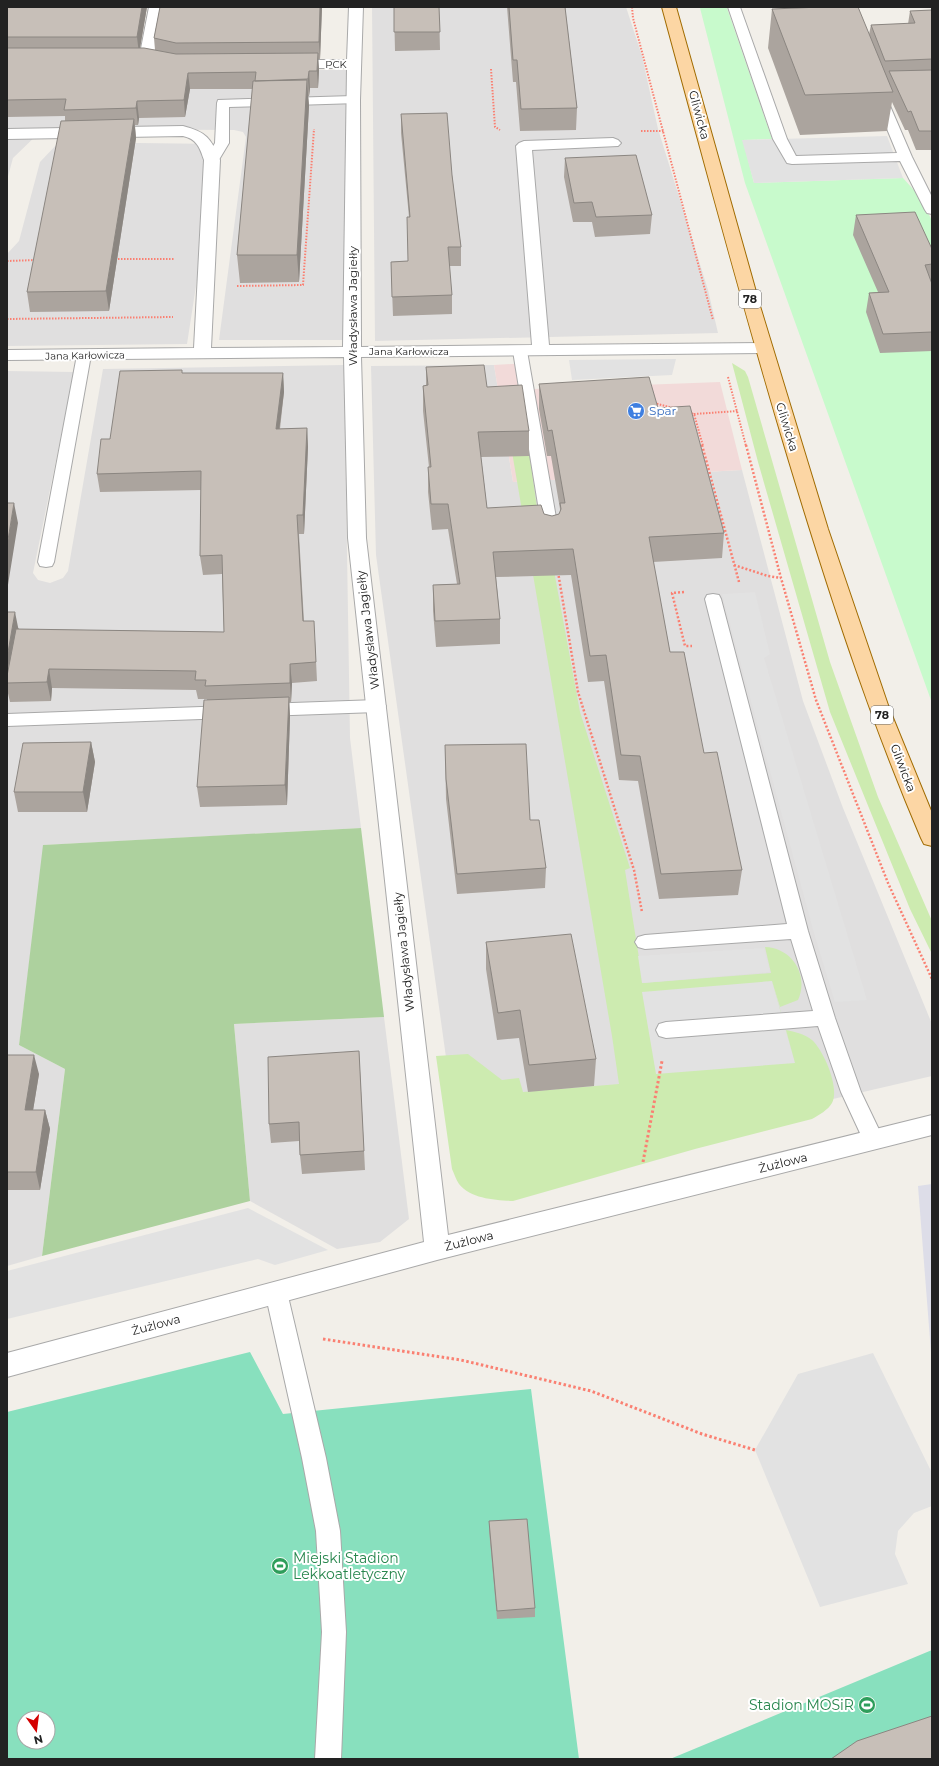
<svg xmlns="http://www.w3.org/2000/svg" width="939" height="1766" font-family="Montserrat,sans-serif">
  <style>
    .residential { fill: #e0dfdf }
    .commercial { fill: #f2dad9 }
    .grass { fill: #cdebb0 }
    .forest { fill: #add19e }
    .park { fill: #c8facc }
    .pitch { fill: #88e0be; fill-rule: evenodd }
    .parking { fill: #e2e2e2 }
    .plaza { fill: #dddde8 }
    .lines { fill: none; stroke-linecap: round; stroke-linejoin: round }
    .lane-casing { stroke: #a9a9a9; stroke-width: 2 }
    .street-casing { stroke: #a9a9a9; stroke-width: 2 }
    .primary-casing { stroke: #a06b00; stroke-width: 2 }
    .path-far2 { stroke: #fa8072; stroke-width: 2; stroke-dasharray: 1.5 1.5; stroke-linecap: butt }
    .path-far1 { stroke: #fa8072; stroke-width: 2.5; stroke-dasharray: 2 2; stroke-linecap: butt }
    .path { stroke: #fa8072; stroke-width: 3; stroke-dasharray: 2.5 2.5; stroke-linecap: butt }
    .lane { fill: #fff; fill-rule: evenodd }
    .street { fill: #fff; fill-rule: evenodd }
    .primary { fill: #fcd6a4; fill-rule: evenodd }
    .wall { fill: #aba49e }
    .shaded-wall { fill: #8b8681 }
    .building { fill: #c7bfb8; stroke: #8b8681 }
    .labels { text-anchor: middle; stroke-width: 4; stroke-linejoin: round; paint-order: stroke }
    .far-street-label { font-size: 10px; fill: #222; stroke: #fff }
    .shield { fill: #fff; stroke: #646464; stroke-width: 1 }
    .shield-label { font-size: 11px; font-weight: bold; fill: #222 }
    .street-label { font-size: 12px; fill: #222; stroke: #fff }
    .shop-label { font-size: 12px; fill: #366cbe; stroke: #fff; text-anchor: start }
    .near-leisure-label { font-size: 14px; fill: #27864d; stroke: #fff; text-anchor: start }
  </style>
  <rect width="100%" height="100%" fill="#f2efe9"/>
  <path class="residential" d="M372,7H626L642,56L658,129L708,290L718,333L375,341Z
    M7,68L346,70L345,340H219L246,137L243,132L234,130L48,129L41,131L13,158L7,180Z
    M59,142L218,144L187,344L7,346V254L19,241L40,162Z
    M344,365L350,738L361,828L44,845L19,1045L65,1069L42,1256L7,1266V371L74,372L33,573L38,580L50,583L63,578L68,571L103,369Z
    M494,365L513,482L742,470L803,701L843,808L932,1024V1076L617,1149L461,1165L376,555L371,366Z
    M384,1017L409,1219L380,1242L337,1249L250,1201L234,1024Z"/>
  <path class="commercial" d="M527,363L534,389L720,382L742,470L513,482L494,365Z"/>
  <path class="grass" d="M732,363L745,371L748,377L830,662L878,797L932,921V954L910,909L830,712L758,462Z
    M529,451L543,550L550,549L580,712L630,868L625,870L643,983L771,973L765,947C793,948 809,976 798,1000L780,1007L772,981L795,1063L786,1030C795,1032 805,1034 812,1040C824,1051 840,1088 832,1103C828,1110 819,1115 812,1119L695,1149L513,1201C495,1200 471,1199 459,1184C456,1180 454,1173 452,1169L436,1056L468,1054L502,1080L519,1078L523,1092L619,1084L612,1036L512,452Z"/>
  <path class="forest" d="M361,828L384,1017L234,1024L250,1201L42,1256L65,1069L19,1045L43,845Z"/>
  <path class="park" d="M700,8H727L772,139L743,140L754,183L903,178L921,198L932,221V703L745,183Z"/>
  <path class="pitch" d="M250,1352L283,1414L531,1389L579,1759H7V1412ZM24,1718H48V1742H24Z
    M932,1650V1759H670Z"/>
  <path class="parking" d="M887,136L903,178L754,183L742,140Z
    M676,359L672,375L572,380L569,360Z
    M755,592L770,654L764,658L867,1000L835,1002L814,933L722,594Z
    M764,948L770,972L642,983L638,956Z
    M772,981L795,1063L656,1074L642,992Z
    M248,1208L328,1250L275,1265L258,1259L7,1319V1271Z
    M873,1353L932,1473V1506L914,1513L898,1531L895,1554L908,1584L820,1607L755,1450L798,1374Z"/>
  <path class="plaza" d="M932,1184V1365L918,1186Z"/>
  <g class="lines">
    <g class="lane-casing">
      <path id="lane" d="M728,7H740L787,139L796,156L897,153L873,95L874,92H884L912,157L932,197V214L927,213L925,210L900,161L792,164L787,163L773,139Z
        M353,96L358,97L359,100L358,103L229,107V143L217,163H207L205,160L215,143L217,103L218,100Z
        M520,347L525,348L527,351L559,535L557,539L551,540L545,539L543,535L513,351L515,348Z
        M84,351L89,352L91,355L54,562L52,566L46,567L40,566L38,562L77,355L79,352Z
        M713,594L719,595L721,599L808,931L835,1018L861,1092L884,1140L880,1146L873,1149L866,1146L841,1092L818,1026L666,1038L659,1036L656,1030L659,1024L666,1022L813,1011L791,939L645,949L638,947L635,942L638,937L645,935L787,924L705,599L707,595Z
        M377,700L383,702L386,706L383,710L377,712L264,716L258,714L255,710L258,706L264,704Z
        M229,706L235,708L238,712L235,716L229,718L7,726V714Z
        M276,1282L284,1285L287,1292L326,1458L340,1531L346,1632L341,1759H315L322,1632L316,1531L302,1458L265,1292L268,1285Z"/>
    </g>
    <g class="street-casing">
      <path id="street" d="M149,7H163L153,59L151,62L146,63L141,62L139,59Z
        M349,7H363L360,100L361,347L532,345L516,146L519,143L524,141L613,138L618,140L621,143L618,146L532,150L549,345L763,343L769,344L772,348L769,352L763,353L361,357L366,538L448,1235L932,1115V1135L437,1260L7,1377V1353L424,1242L348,538L344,357L7,360V350L194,348L204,160C200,148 197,139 183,136L7,139V129L183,126C206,132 211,138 220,160L211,348L343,347L347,68H289L284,67L282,64L284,61L289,60H347Z"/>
    </g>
    <g class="primary-casing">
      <path id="primary" d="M662,7H676L760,306L828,529L889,708L932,813V846L924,844L921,838C868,714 827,587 788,458C743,309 703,158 662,7Z"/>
    </g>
    <path class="path-far2" d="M632,7L633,18L713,320
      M491,69L495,127L500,130
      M641,131H664
      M115,259H174
      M7,261L36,260
      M237,286L303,285L314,129
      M7,319L173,317
      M728,377L746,446
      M654,403L673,408
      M689,413L694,414L703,446
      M694,414L738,411"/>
    <path class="path-far1" d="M702,445L739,582
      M746,445L781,578L816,700L888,883L932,979
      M734,565L768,576L781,578
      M558,572L578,692L634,870L642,912
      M684,592L672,593L685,646H692"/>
    <path class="path" d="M643,1162L662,1061
      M323,1339L461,1360L591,1391L702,1434L755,1450"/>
    <use href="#lane" class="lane"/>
    <use href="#street" class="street"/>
    <use href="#primary" class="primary"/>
  </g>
  <path class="wall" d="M7,7H147L140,48L155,50L154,38L160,7H322L320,59H318L319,70L318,88H310L309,96H308L309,106L299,282L240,283L237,255L253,89H190L185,117L139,118L138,125H135L136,138L109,311L30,312L27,292L65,121V116L7,117Z
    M394,7H454V8H439L440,50L395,51Z
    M507,7H565L577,108L576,130L520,131L516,82H513Z
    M772,9L869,34L871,25L908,24L910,11L932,10V150H916L908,130H905L892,102L887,131L800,135L768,48Z
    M401,114L452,175L461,247V266H449L452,295V314L393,316L391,262L408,261L409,217L401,133Z
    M565,158L652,215L650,234L595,237L592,222H573L564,177Z
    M856,215L932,249V351L880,353L866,312L869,293L878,292L853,235Z
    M426,367L487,387L529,431V456L481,457L487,508L544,514L552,516L559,514L560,513V509L551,456H547L539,409V384L658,408L724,533L722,558L653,562L670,652L704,753L742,870L738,895L659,899L638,781L619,780L604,681L588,682L571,575L496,577L500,619V644L436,647L433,611V585L457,584L448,529L432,530L428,492V467H429L423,411V386L426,385Z
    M182,373H283L284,392L280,429L307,428L308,447L304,534H299L304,621L315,640L317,681L292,683L291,702H289L290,717L287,805L200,807L197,787L207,700V699H198L196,690L52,688L51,701L10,702L7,689V612L19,629L224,632L222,574L203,575L200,556L201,490L100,492L97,474L110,439Z
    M91,742L95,762L87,812H18L14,792Z
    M445,745L530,820L546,868L545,888L457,894L446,799Z
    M486,942L596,1059L594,1086L528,1092L519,1038L497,1040L486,969Z
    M359,1051L365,1170L302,1174L300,1155L299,1141L271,1143L269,1124Z
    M7,1055L39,1074L33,1110H45L50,1129L40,1190H7Z
    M489,1521L535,1608V1617L497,1619L489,1530Z"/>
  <path class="shaded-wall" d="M142,7H147L139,54L137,37Z
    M320,7H322L320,59L319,42Z
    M318,53L319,70L318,88L317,71Z
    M309,71L310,88L309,96L308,79Z
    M188,73L190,89L185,117L184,100Z
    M307,80L309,106L299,282L297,255Z
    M137,101L139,118L138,125L136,108Z
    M134,119L136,138L109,311L106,291Z
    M283,373L284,392L277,447L276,429Z
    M307,428L308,447L304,534L303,515Z
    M14,503L18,523L7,591V546Z
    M15,612L19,632L11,678L7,658Z
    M290,664L292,683L291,702L290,683Z
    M49,669L52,688L51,701L47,682Z
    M289,697L290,717L287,805L285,785Z
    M91,742L95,762L87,812L83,792Z
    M34,1055L39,1074L30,1129L25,1110Z
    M45,1110L50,1129L40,1190L36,1172Z"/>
  <path class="building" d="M7,7H142L137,37H7Z
    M160,7H320L319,42L176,43L154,38Z
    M394,7H439L440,32H394Z
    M509,7H565L577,108L521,109L517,60H513Z
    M821,7H858L893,92L805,95L772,9Z
    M932,10V59L885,61L871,25L915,23L910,11Z
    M7,48H144L176,54L318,53L317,71H309L308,79L255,81L256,72L188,73L184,100L137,101L136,108L64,110L66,99L7,100Z
    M932,70V131H919L911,111L908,112L889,71Z
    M307,80L297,255H237L253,81Z
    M447,113L452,175L461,247H448L452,295L392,297L391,262L408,261L407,217H410L401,114Z
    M134,119L106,291L27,292L61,121Z
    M636,155L652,215L596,217L592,202L574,203L565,158Z
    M915,212L932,249V264L925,265L932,284V332L883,334L869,293L889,292L856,215Z
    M484,365L487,387L522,385L529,431L478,432L487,508L541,505L544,514L552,516L559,514L561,509L560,503H565L552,430L548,431L539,384L649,377L658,408L690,406L724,533L649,537L670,652H684L704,753L717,752L742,870L661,874L640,756L621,755L606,655L590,656L573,549L493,552L500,619L435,621L433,585L460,584L448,504H431L428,467H431L423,386L428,385L426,367Z
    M182,370V373H283L276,429L307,428L303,515H297L303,621H314L316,662L290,664V683L205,686L206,680H195L196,671L49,669L47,682L7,683V676L16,629L224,632L222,555L200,556L201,471L97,474L101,439H110L120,371Z
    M7,503H14L7,546Z
    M7,612H15L7,658Z
    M289,697L285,785L197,787L204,700Z
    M91,742L83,792H14L23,743Z
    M526,744L530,820H539L546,868L457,874L446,779L445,745Z
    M571,934L596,1059L529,1065L520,1010L498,1013L486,942Z
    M359,1051L364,1151L300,1155L299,1122L269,1124L268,1057Z
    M7,1055H34L25,1110H45L36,1172H7Z
    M527,1519L535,1608L497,1611L489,1521Z
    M932,1716V1759H831L857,1741Z"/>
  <defs>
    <g id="supermarket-disc" transform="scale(0.9)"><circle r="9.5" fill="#3f7fe0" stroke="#fff"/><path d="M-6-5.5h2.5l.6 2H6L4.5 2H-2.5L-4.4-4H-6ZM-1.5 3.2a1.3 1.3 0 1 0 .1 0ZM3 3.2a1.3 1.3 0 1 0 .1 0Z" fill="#fff"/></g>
    <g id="stadium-disc" transform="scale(0.9)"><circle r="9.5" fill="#2e9e5b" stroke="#fff"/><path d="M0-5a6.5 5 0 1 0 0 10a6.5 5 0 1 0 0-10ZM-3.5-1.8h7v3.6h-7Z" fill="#fff"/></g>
  </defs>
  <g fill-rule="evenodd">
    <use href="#supermarket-disc" x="636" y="411"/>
    <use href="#stadium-disc" x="280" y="1566"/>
    <use href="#stadium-disc" x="867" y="1705"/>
  </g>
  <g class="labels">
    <g class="far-street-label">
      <text x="336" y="68">PCK</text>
      <text x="409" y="355">Jana Karłowicza</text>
      <text transform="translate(85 355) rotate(-1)" y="4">Jana Karłowicza</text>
    </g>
    <g class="shield">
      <rect x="739" y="290" width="22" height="18" rx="3"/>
      <rect x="871" y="706" width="22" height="18" rx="3"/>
    </g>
    <g class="shield-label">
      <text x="750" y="303">78</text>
      <text x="882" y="719">78</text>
    </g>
    <g class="street-label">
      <text transform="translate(699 115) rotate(75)" y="4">Gliwicka</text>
      <text transform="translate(353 306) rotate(-90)" y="4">Władysława Jagiełły</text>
      <text transform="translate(787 427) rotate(73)" y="4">Gliwicka</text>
      <text transform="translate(368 630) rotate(-97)" y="4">Władysława Jagiełły</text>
      <text transform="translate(903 768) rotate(69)" y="4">Gliwicka</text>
      <text transform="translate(404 952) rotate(-96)" y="4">Władysława Jagiełły</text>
      <text transform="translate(783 1163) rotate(-14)" y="4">Żużlowa</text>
      <text transform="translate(469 1241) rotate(-14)" y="4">Żużlowa</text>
      <text transform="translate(156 1325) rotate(-15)" y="4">Żużlowa</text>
    </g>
    <g class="shop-label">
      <text x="649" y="415">Spar</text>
    </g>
    <g class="near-leisure-label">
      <text x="293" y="1563">Miejski Stadion<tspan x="293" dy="16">Lekkoatletyczny</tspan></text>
      <text x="854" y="1710" text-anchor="end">Stadion MOSiR</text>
    </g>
  </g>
  <rect width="939" height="1766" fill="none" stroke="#222222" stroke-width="16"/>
  <g transform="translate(36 1730) rotate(166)"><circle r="19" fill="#ffffff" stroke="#a7a7a7"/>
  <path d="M0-3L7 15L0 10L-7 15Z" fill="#d40000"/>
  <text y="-6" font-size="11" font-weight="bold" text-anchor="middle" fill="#222222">N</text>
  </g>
</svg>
